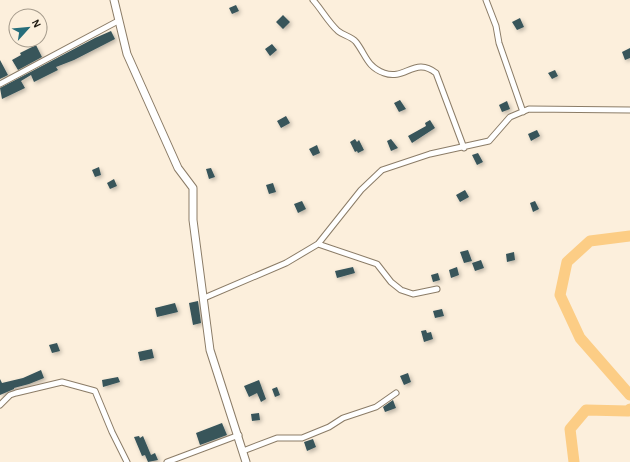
<svg xmlns="http://www.w3.org/2000/svg" width="630" height="462" font-family="'Alegreya Sans',sans-serif">
  <style>
    .lines { fill: none; stroke-linecap: round; stroke-linejoin: round }
    .river { stroke: #fccd85; stroke-width: 11 }
    .building { fill: #37545a; filter: url(#shadow) }
    .street-casing { stroke: #8b7c67; stroke-width: 7 }
    .secondary-casing { stroke: #8b7c67; stroke-width: 9 }
    .street { stroke: #fff; stroke-width: 5 }
    .secondary { stroke: #fff; stroke-width: 7 }
  </style>
  <defs>
    <filter id="shadow"><feDropShadow dx="2" dy="2" stdDeviation="2" flood-color="#0004"/></filter>
  </defs>
  <rect width="100%" height="100%" fill="#fcefdc"/>
  <g class="lines">
    <path class="river" d="M630,236L590,241L567,262L560,295L580,338L630,395
      M574,462L570,429L586,410L628,411L630,409"/>
  </g>
  <path class="building" d="M236,5L239,11L232,14L229,8Z
    M283,15L290,22L283,29L276,22Z
    M520,18L524,27L517,30L512,22Z
    M111,31L115,39L74,60L56,67L58,70L34,82L31,75L21,81L25,88L2,99L0,88L95,38Z
    M272,44L277,50L270,56L265,49Z
    M36,45L42,57L18,70L12,60L21,55L20,53Z
    M630,48V58L625,60L622,52Z
    M0,60L8,75L0,79Z
    M555,70L558,76L552,79L548,73Z
    M400,100L406,109L399,112L394,103Z
    M507,101L510,109L502,112L499,105Z
    M286,116L290,123L281,128L277,121Z
    M430,120L435,128L412,143L408,136L426,126L425,123Z
    M537,130L540,136L531,141L528,134Z
    M355,139L357,142L359,140L364,150L358,153L357,151L355,152L350,142Z
    M391,139L398,148L391,151L387,141Z
    M317,145L320,153L313,156L309,149Z
    M478,153L483,162L477,165L472,155Z
    M99,167L101,175L95,177L92,170Z
    M211,168L215,177L209,179L206,169Z
    M114,179L117,186L110,189L107,183Z
    M273,183L276,192L269,194L266,185Z
    M465,190L469,197L460,202L456,195Z
    M302,201L306,209L298,213L294,204Z
    M535,201L539,209L533,212L530,203Z
    M468,250L472,261L464,263L460,252Z
    M514,252L515,260L507,262L506,254Z
    M481,260L484,268L475,271L472,263Z
    M353,267L355,273L337,278L335,271Z
    M457,267L459,275L451,278L449,270Z
    M438,273L440,280L433,282L431,275Z
    M198,301L201,323L193,325L189,303Z
    M175,303L178,312L157,317L155,308Z
    M442,309L444,316L435,318L433,311Z
    M426,330L427,333L431,332L433,339L424,342L421,331Z
    M57,343L60,351L52,353L49,345Z
    M152,349L154,358L140,361L138,352Z
    M41,370L44,378L29,384L14,388V389L0,395V379L2,383L23,378Z
    M408,373L411,382L404,385L400,376Z
    M118,377L120,382L103,387L102,380Z
    M259,380L266,399L261,402L257,393L249,397L244,386Z
    M277,387L280,395L275,397L272,389Z
    M393,400L396,408L385,412L383,407Z
    M259,413L260,420L252,421L251,414Z
    M222,423L227,435L200,445L196,433Z
    M139,436L140,438L143,436L151,455L155,453L158,460L148,462L145,455L142,456L134,437Z
    M313,439L316,447L307,451L304,442Z"/>
  <g class="lines">
    <g class="street-casing">
      <path id="street" d="M313,0C322,10 328,22 338,31C344,36 351,36 356,42C366,55 367,67 384,73C405,81 415,56 436,73L464,148
        M486,0L496,26L499,43L523,112
        M0,84L118,21
        M318,244L377,264L391,282L401,290L413,294L437,289
        M204,298L286,263L318,244L361,190L382,170L430,154L489,141L510,117L529,109L630,110
        M0,405L10,395L16,393L62,382L95,391L112,432L127,462
        M243,451L277,438H302L329,427L343,418L376,407L396,393
        M167,462L239,435"/>
    </g>
    <g class="secondary-casing">
      <path id="secondary" d="M114,0L127,54L178,168L193,188V220L210,350L246,462"/>
    </g>
    <use href="#street" class="street"/>
    <use href="#secondary" class="secondary"/>
  </g>
  <g transform="translate(28 28) rotate(63)"><circle r="19" fill="#fcefdc" stroke="#a49a8b"/>
  <path d="M0-3L7 15L0 10L-7 15Z" fill="#266d7a"/>
  <text y="-6" font-size="11" font-weight="bold" text-anchor="middle" fill="#1f1a11">N</text>
  </g>
</svg>
